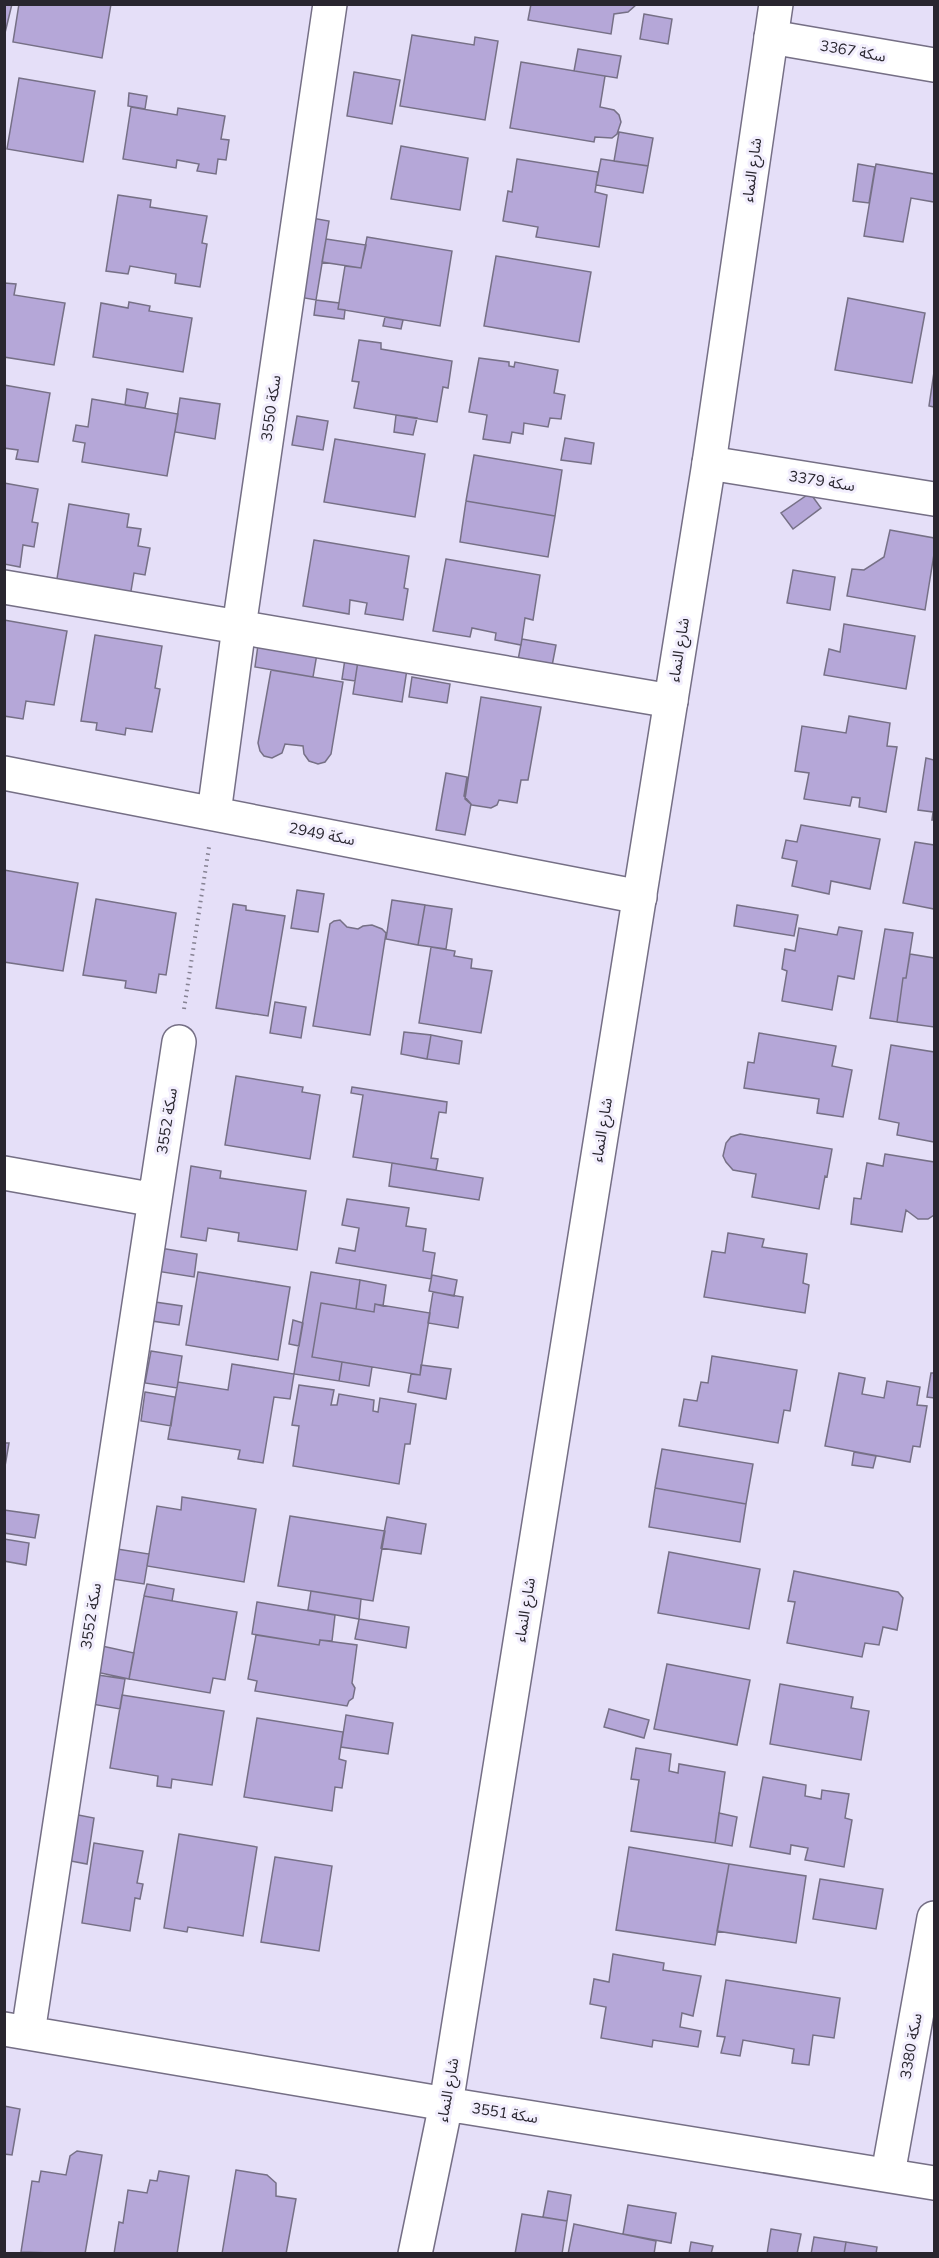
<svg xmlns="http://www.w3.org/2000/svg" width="939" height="2258" font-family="Mulish,'Noto Sans Arabic',sans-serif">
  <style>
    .building { fill: #b5a7d8; stroke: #767086; stroke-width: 1.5 }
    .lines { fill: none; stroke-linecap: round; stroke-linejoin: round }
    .street-casing { stroke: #756f85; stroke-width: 36 }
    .secondary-casing { stroke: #756f85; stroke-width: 36 }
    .path { stroke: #868293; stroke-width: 4; stroke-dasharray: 1.5 4.5; stroke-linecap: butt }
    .street { stroke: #fff; stroke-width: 33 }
    .secondary { stroke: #fff; stroke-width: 33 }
    .labels { text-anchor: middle; stroke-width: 6; stroke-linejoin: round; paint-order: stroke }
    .street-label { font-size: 15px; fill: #29262f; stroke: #f2eefd }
  </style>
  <rect width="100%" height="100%" fill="#e5dff8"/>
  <path class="building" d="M4,4H12L4,37Z
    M19,4H111L102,58L13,42Z
    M531,4H637L628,12L614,14L611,34L528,20Z
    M644,14L672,19L668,44L640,39Z
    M412,35L474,45L475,37L498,41L485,120L400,106Z
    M578,49L621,56L617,78L574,71Z
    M521,62L605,76L600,107L614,110L619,115L621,122L617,134L612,138L595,137L594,142L510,128Z
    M354,72L400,80L392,124L347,116Z
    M19,78L95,91L83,162L7,149Z
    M129,93L147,96L145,109L128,106Z
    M131,107L177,115L178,108L225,116L221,139L229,140L226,160L218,159L216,174L197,171L199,164L177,160L176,168L123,159Z
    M619,132L653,138L648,166L614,161Z
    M401,146L468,158L460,210L391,199Z
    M517,159L598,172L595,192L607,195L599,247L536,237L538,227L503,221L508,191L512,192Z
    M601,159L648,166L643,193L596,185Z
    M858,164L875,167L869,203L853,201Z
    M876,164L934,174V202L911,198L903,242L864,236Z
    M118,195L151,200L150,207L207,216L202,243L207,244L200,287L175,283L176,274L130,266L128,274L106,271Z
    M306,217L329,221L316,300L293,296Z
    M367,237L452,251L440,326L338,309L345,266L361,268Z
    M326,239L366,245L361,268L322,262Z
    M496,256L591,272L579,342L484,326Z
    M4,283L16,284L14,295L65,303L54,365L4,357Z
    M848,298L925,313L912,383L835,370Z
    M316,300L339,303L338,309L345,310L344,319L314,315Z
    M129,302L150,306L149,311L192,318L183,372L93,357L101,303L128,308Z
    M385,317L403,320L401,329L383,326Z
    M359,340L381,343V349L452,361L448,388L443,387L437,422L354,408L359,382L352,381Z
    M479,358L509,362V366L514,367L515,362L558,370L554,393L565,395L561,419L550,418L548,427L524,423L523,434L512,432L510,443L483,439L487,415L469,412Z
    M934,372V407L929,406Z
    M4,385L50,393L38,462L16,459L18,450L4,448Z
    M127,389L148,393L145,408L125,405Z
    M180,398L220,404L215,439L175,432Z
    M92,399L178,414L167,476L82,462L85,443L73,441L76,425L88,427Z
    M396,415L417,418L413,435L394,432Z
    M297,416L328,421L323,450L292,445Z
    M565,438L594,443L591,464L561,460Z
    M335,439L425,454L415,517L324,502Z
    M474,455L562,470L555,516L466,501Z
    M4,483L38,489L32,522L38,523L34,547L23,545L20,567L4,564Z
    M810,493L821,508L793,529L781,513Z
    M466,501L555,516L548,557L460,542Z
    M69,504L129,514L127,527L141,529L138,546L150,548L145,575L134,573L130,597L56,585Z
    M890,530L934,538V554L925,610L847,596L852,569L864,570L884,557Z
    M314,540L409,556L404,588L408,589L403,620L365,614L367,603L350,600L349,614L303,606Z
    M446,559L540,575L533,620L525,618L521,645L495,640L496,633L472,628L470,637L433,631Z
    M793,570L835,577L830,610L787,603Z
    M4,620L67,631L54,705L26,701L23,719L4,716Z
    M844,624L915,636L906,689L824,675L829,649L840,652Z
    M95,635L162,646L155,688L160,689L152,732L126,728L125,735L96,730L97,723L81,721Z
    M522,639L556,645L552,666L518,660Z
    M258,645L317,654L313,677L255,667Z
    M345,659L358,661L355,681L342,679Z
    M358,661L407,669L402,702L353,694Z
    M271,670L343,682L331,754L325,762L318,764L309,761L304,754L303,746L285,744L282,753L272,758L264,756L260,751L258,743Z
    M412,677L450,684L447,703L409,697Z
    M481,697L541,707L528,780H521L517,803L499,800L497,805L491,808L472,805L465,799Z
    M849,716L890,723L887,746L897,747L886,812L859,807L860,798L852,797L850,806L804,799L809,773L795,771L802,726L846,733Z
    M926,758L934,760V820H932L933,812L918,810Z
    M446,773L467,777L464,796L471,804L465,835L436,830Z
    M801,825L880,839L870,889L831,881L829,894L792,886L797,861L782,858L786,840L797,842Z
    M915,842L934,845V909L903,903Z
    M4,870L78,883L63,971L4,962Z
    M297,890L324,894L318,932L291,928Z
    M96,899L176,913L166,975L159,974L156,993L125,988L126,981L83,975Z
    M392,900L425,905L418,945L386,939Z
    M233,904L246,906V910L285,916L268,1016L216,1008Z
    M425,905L452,909L446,949L418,945Z
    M737,905L798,915L794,936L734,926Z
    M340,920L347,927L358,929L363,926L372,925L382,929L386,933L370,1035L313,1026L330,924L334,921Z
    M839,927L862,931L854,979L838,976L832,1010L782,1001L787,971L782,969L785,949L795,951L799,928L837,935Z
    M885,929L913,933L906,978H903L897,1022L870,1018Z
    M431,947L455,951L454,956L472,959L471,968L492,971L481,1033L419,1023Z
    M910,954L934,958V1027L897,1022L903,978H906Z
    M275,1002L306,1007L301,1038L270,1033Z
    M404,1032L431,1035L427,1059L401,1054Z
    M759,1033L836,1046L832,1066L852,1070L843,1117L817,1113L819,1099L744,1088L748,1062L754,1063Z
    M431,1035L462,1041L459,1064L427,1059Z
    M891,1045L934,1052V1142L897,1135L899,1123L879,1119Z
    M236,1076L303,1087L302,1092L320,1095L310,1159L225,1145Z
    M352,1087L447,1102L446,1113L439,1112L431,1158L438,1159L436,1170L353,1157L363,1095L351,1093Z
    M740,1134L832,1149L827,1177L825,1176L819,1209L752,1197L756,1174L733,1170L726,1162L723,1156L726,1143L731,1137Z
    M885,1154L934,1162V1215L928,1219H918L906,1210L902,1232L851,1224L854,1198L861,1199L867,1163L883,1166Z
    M392,1163L483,1178L479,1200L389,1186Z
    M191,1166L221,1171L220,1178L306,1191L297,1250L238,1241L239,1233L208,1228L206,1241L181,1237Z
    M347,1199L409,1208L406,1226L426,1229L423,1251L435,1253L431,1279L336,1263L339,1248L355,1251L359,1228L342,1225Z
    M728,1233L764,1239L762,1247L807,1254L803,1283L809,1285L805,1313L704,1297L712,1251L725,1253Z
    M160,1248L197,1254L194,1277L156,1271Z
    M198,1272L290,1287L278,1360L186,1345Z
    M311,1272L360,1280L356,1309L321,1303L312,1357L342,1362L339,1381L294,1374Z
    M432,1275L457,1280L454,1296L429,1291Z
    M360,1280L386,1285L383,1306L375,1304L374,1312L356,1309Z
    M433,1292L463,1297L458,1328L428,1323Z
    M155,1302L182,1306L179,1325L152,1321Z
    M321,1303L374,1312L375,1304L430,1313L420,1375L312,1357Z
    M293,1320L303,1323L299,1346L289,1344Z
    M151,1351L182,1356L177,1388L145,1383Z
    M712,1356L797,1370L790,1411L784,1410L778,1443L679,1426L684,1399L697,1401L701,1382L708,1383Z
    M342,1362L372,1367L369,1386L339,1381Z
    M232,1364L294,1374L290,1399L274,1397L263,1463L238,1459L240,1450L168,1439L178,1382L228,1390Z
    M421,1365L451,1369L446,1399L408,1392L411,1374L420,1375Z
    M839,1373L865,1378L862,1394L884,1398L887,1381L920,1387L917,1405L927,1406L920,1447L913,1446L910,1462L825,1446Z
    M931,1373H934V1398L927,1397Z
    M299,1385L334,1390L331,1405H337L339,1394L374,1400L373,1411L378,1412L380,1398L416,1404L410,1444H405L399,1484L293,1466L299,1426L292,1425Z
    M145,1392L175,1397L171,1426L141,1421Z
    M4,1443H9L4,1472Z
    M662,1449L753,1464L746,1504L655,1488Z
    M854,1452L876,1456L873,1468L852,1465Z
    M655,1488L746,1504L740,1542L649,1527Z
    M182,1497L256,1509L244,1582L147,1566L157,1506L181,1510Z
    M4,1510L39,1515L35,1538L4,1533Z
    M290,1516L385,1531L373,1601L278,1586Z
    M387,1517L426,1524L421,1554L381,1548Z
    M4,1539L29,1543L26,1565L4,1561Z
    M111,1548L149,1554L144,1584L106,1578Z
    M669,1552L760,1569L749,1629L658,1613Z
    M794,1571L898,1592L903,1598L897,1630L883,1627L879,1645L865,1643L862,1657L787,1643L795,1602L788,1601Z
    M147,1584L174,1589L172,1601L144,1596Z
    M311,1591L361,1599L359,1619L308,1610Z
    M144,1596L237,1612L225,1680L213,1678L210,1693L129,1679Z
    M257,1602L335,1615L332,1641L320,1640L319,1645L252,1634Z
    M359,1619L409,1627L406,1648L355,1639Z
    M256,1635L319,1645L320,1640L357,1645L352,1683L355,1688L353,1698L349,1701L347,1706L255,1691L257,1681L248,1679Z
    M102,1646L134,1653L129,1679L96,1672Z
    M667,1664L750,1680L737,1745L654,1729Z
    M91,1674L125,1679L120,1709L86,1703Z
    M780,1684L853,1697L851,1708L869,1711L861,1760L770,1744Z
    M122,1695L224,1711L212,1785L172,1779L171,1788L157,1786L158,1776L110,1768Z
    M609,1709L649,1720L644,1738L604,1727Z
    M346,1715L393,1723L388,1754L341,1747Z
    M257,1718L343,1732L339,1759L346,1761L342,1788L335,1787L332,1811L244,1797Z
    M636,1748L671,1754L669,1771L678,1773L679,1764L725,1772L715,1843L631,1831L639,1780L631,1779Z
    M763,1777L806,1785L805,1796L821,1799L822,1790L849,1794L845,1818L852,1820L844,1867L805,1860L808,1848L791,1845L790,1854L750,1847Z
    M68,1813L94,1818L87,1864L60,1859Z
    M719,1813L737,1817L732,1846L715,1843Z
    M179,1834L257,1847L243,1936L188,1927L187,1932L164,1928Z
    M94,1843L143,1851L137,1883L143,1884L140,1899L135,1898L130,1931L82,1923Z
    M629,1847L729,1864L715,1945L616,1930Z
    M275,1857L332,1866L319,1951L261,1942Z
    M729,1864L806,1876L796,1943L717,1931Z
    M820,1879L883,1889L876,1929L813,1919Z
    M613,1954L664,1963L663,1970L701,1976L693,2016L682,2013L680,2027L701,2031L698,2047L653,2040L652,2047L601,2038L606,2007L590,2004L594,1979L609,1982Z
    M726,1980L840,1998L834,2038L813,2035L809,2065L792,2063L794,2049L743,2040L740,2056L721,2053L725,2037L717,2036Z
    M4,2106L20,2109L12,2155L4,2154Z
    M77,2151L102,2155L85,2254L21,2252L32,2181L39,2182L41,2171L66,2175L70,2156Z
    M236,2170L267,2175L276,2183V2196L296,2199L286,2254H222Z
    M159,2171L189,2176L177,2254H114L119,2222L123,2223L128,2190L147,2193L150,2180L157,2181Z
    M548,2191L571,2195L567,2221L543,2217Z
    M628,2205L676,2213L671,2243L623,2234Z
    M522,2214L567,2221L562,2254H515Z
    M574,2224L656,2241L654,2254H568Z
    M771,2229L801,2234L797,2254H767Z
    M814,2237L846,2242L844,2254H811Z
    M691,2242L713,2246L711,2254H689Z
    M846,2242L877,2247L876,2254H844Z"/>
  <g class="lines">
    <g class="street-casing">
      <path id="street" d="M771,37L934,65
        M709,463L934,499
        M4,587L671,701
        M4,773L640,897
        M214,813L239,627L330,4
        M4,1173L155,1200
        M4,2029L446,2104
        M28,2033L179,1042
        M888,2174L934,1918"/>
    </g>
    <g class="secondary-casing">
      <path id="secondary" d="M446,2104L934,2183
        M415,2254L446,2104L709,463L776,4"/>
    </g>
    <path class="path" d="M184,1009L209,847"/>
    <use href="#street" class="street"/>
    <use href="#secondary" class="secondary"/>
  </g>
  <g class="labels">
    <g class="street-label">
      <text transform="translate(853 51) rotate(10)" y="5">سكة 3367</text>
      <text transform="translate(752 170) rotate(-82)" y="5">شارع النماء</text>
      <text transform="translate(271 408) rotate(-82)" y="5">سكة 3550</text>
      <text transform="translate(822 481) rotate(9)" y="5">سكة 3379</text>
      <text transform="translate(679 650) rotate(-81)" y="5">شارع النماء</text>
      <text transform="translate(322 834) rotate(11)" y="5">سكة 2949</text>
      <text transform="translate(167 1121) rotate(-81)" y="5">سكة 3552</text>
      <text transform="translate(602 1130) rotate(-81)" y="5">شارع النماء</text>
      <text transform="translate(525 1610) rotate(-81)" y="5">شارع النماء</text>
      <text transform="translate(91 1616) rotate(-81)" y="5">سكة 3552</text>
      <text transform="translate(911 2046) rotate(-80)" y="5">سكة 3380</text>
      <text transform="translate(448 2090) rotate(-80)" y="5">شارع النماء</text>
      <text transform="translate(505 2113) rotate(9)" y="5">سكة 3551</text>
    </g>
  </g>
  <rect width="939" height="2258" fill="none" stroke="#29262f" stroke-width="12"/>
</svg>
